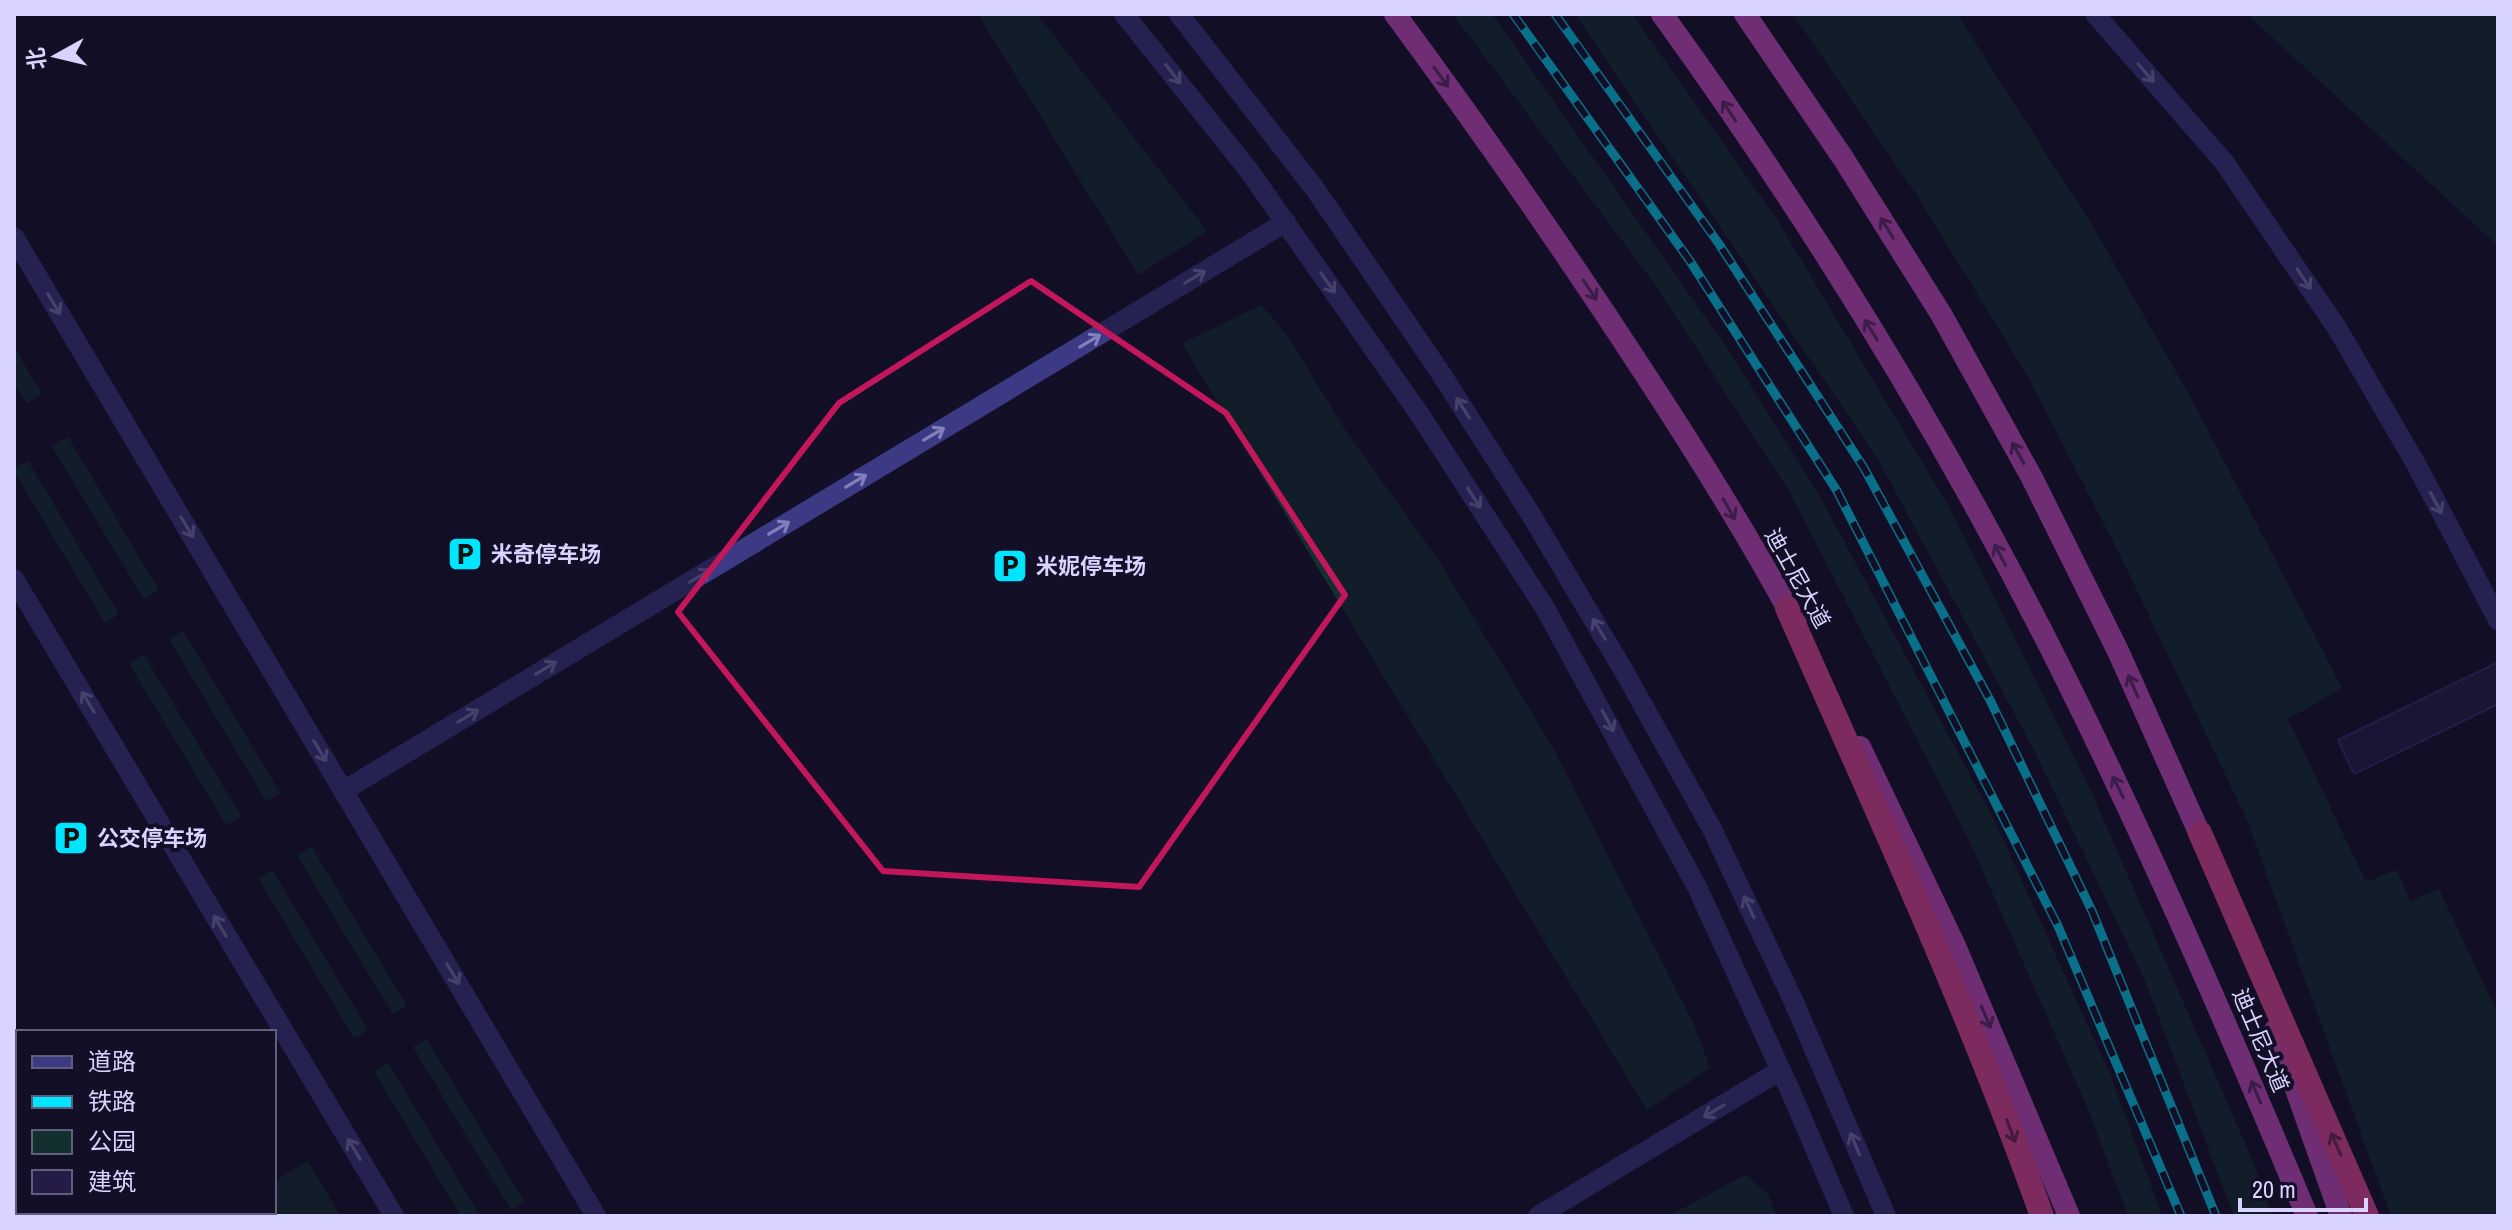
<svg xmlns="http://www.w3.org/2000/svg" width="2512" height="1230" font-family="'Archivo Narrow','Noto Sans SC',sans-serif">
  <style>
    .green { fill: #12302f }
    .building { fill: #241b47; stroke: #3b2d73; stroke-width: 2 }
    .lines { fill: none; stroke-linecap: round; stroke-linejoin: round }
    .service { stroke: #3d3a85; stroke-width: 20 }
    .minor { stroke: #3d3a85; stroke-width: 20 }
    .trunk { stroke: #e055d1; stroke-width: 22 }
    .motorway { stroke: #ff4fa3; stroke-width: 24 }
    .rail-casing { stroke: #00e5ff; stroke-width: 9 }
    .rail { stroke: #130f26; stroke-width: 6; stroke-dasharray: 18; stroke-linecap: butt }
    .oneway { stroke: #837fbc }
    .oneway2 { stroke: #6f2e73 }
    .oneway3 { stroke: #7d2c5e }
    .marked { fill: none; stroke: #c2185b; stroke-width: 6; stroke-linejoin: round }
    .labels { text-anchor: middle; stroke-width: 8; stroke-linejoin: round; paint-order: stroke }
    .poi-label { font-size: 22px; font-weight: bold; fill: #d9d4ff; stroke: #130f26; text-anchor: start }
    .street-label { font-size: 22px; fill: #d9d4ff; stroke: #130f26 }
  </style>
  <rect width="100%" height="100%" fill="#130f26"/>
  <path class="green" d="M978,14H1037L1207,231L1138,275Z
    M1453,14H1492L1729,351L1820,497L1993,818L2109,1072L2162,1216H2128L2088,1109L1971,844L1788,489L1656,286Z
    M1575,14H1632L1778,221L1949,507L2089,787L2254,1164L2272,1216H2234L2144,978L2033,748L1878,459Z
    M1793,14H1957L2095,230L2191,398L2342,688L2288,719L2366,882L2397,870L2410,901L2439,889L2498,1015V1216H2391L2247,820L2121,557L2026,373L1916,194Z
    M2247,14H2498V246Z
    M1261,305L1287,335L1347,433L1437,558L1551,744L1693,1023L1710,1068L1647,1110L1182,344Z
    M14,347L42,394L27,403L14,382Z
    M68,437L159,590L144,599L52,446Z
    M28,461L119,614L105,623L14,472V469Z
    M183,631L280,793L266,801L169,639Z
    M144,655L241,816L226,825L129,664Z
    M312,847L407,1006L393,1014L297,855Z
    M272,870L368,1030L354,1038L258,878Z
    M427,1039L524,1202L511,1210L413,1047Z
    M388,1063L480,1216H461L374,1072Z
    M308,1161L340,1216H214L221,1212H274V1181Z
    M1745,1175L1768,1194L1776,1216H1669Z"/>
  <path class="building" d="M2498,662V704L2354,774L2338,740Z"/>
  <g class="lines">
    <path class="service" d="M1124,14L1250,172L1420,415L1545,608L1697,887L1789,1088L1844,1216
      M1179,14L1315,189L1440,372L1530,513L1625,673L1712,829L1793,1000L1886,1216
      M14,237L596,1216
      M14,579L394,1216
      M343,791L1286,222
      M1538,1216L1781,1070"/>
    <path class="minor" d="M2095,14L2224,162L2337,328L2416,464L2498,620"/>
    <path class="trunk" d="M1395,14C1482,132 1565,251 1645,374C1698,455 1750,538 1796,624
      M1662,14C1813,223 1950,446 2065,677C2153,854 2231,1034 2307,1216
      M1745,14L1843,158L1941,314L2032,478L2118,651L2206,848
      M1860,747L1955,946L2069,1216
      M2275,1030L2341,1216"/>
    <path class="motorway" d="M1787,608C1876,809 1968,1008 2042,1216
      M2200,833L2367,1216"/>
    <g class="rail-casing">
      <path id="rail" d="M1513,14L1690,261L1837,491L2058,926L2181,1216
        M1555,14L1719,244L1864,468L1990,700L2092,911L2216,1216"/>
    </g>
    <use href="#rail" class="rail"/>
  </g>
  <defs><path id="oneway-shaft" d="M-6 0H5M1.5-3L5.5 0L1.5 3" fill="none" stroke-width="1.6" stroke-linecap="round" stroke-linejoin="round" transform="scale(2)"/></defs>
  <g class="oneway">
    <use href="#oneway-shaft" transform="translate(2146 73) rotate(49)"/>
    <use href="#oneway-shaft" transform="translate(1173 74) rotate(52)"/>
    <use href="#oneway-shaft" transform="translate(1195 277) rotate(-31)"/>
    <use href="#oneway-shaft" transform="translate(2304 279) rotate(56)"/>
    <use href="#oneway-shaft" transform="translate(1328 283) rotate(55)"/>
    <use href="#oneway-shaft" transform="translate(54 304) rotate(59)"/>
    <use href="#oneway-shaft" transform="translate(1090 341) rotate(-31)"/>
    <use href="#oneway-shaft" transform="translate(1463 408) rotate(-123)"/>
    <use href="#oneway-shaft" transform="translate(934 434) rotate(-31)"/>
    <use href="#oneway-shaft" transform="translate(856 481) rotate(-31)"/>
    <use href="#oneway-shaft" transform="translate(1474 498) rotate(57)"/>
    <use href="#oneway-shaft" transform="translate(2436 503) rotate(62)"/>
    <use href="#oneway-shaft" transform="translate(187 527) rotate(59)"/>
    <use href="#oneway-shaft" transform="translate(779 528) rotate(-31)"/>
    <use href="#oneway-shaft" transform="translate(700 576) rotate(-31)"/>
    <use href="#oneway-shaft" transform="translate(1599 629) rotate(-121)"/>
    <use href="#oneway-shaft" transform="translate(546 668) rotate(-31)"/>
    <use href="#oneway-shaft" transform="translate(88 702) rotate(-121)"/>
    <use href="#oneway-shaft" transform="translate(468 716) rotate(-31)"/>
    <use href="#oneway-shaft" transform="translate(1608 721) rotate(61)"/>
    <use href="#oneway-shaft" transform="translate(320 751) rotate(59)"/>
    <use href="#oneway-shaft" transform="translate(1749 907) rotate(-115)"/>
    <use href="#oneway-shaft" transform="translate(220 926) rotate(-121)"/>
    <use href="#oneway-shaft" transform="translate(453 974) rotate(59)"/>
    <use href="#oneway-shaft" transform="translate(1714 1111) rotate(149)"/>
    <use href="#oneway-shaft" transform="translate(1855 1144) rotate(-113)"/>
    <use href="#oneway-shaft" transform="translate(354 1149) rotate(-121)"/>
  </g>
  <g class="oneway2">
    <use href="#oneway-shaft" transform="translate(1441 77) rotate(54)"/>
    <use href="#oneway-shaft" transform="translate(1729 111) rotate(-124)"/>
    <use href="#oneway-shaft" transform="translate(1887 228) rotate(-122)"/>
    <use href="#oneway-shaft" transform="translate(1590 290) rotate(56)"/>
    <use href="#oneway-shaft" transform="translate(1871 330) rotate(-122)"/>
    <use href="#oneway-shaft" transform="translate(2018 453) rotate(-119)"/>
    <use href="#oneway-shaft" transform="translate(1729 509) rotate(60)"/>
    <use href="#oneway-shaft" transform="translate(2000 555) rotate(-118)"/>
    <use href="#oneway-shaft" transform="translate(2133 686) rotate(-114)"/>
    <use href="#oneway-shaft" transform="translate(2118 787) rotate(-116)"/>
    <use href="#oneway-shaft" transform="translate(1986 1017) rotate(67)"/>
    <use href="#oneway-shaft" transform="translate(2256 1092) rotate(-113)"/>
  </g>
  <g class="oneway3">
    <use href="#oneway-shaft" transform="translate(2011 1131) rotate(69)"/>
    <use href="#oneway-shaft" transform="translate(2336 1144) rotate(-114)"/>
  </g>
  <path d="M0 0H2512V1230H0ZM1031,281L1226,413L1345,595L1139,887L883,871L678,612L839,403Z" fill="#130f26" fill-opacity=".55" fill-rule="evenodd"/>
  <path class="marked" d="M1031,281L1226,413L1345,595L1139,887L883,871L678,612L839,403Z"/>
  <defs>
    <g id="parking-square" transform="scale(1.8)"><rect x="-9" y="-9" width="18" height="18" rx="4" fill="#00e5ff" stroke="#130f26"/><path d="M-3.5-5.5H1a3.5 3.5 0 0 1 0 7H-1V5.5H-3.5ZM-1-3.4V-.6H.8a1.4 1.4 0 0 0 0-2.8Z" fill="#111"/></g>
  </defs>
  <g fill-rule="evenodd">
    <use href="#parking-square" x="465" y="554"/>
    <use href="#parking-square" x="1010" y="566"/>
    <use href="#parking-square" x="71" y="838"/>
  </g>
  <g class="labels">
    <g class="poi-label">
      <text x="491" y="562">米奇停车场</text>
      <text x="1036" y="574">米妮停车场</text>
      <text x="97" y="846">公交停车场</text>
    </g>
    <g class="street-label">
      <text transform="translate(1798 578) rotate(61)" y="8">迪士尼大道</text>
      <text transform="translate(2261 1040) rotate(67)" y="8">迪士尼大道</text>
    </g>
  </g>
  <rect width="2512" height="1230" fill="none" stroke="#d9d4ff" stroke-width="32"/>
  <rect x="16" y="1030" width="260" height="184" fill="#130f26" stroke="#625e7d" stroke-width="2"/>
  <rect x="32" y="1056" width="40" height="12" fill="#3d3a85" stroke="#625e7d" stroke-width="2"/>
  <text x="88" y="1070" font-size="24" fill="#d9d4ff">道路</text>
  <rect x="32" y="1096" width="40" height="12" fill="#00e5ff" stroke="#625e7d" stroke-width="2"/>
  <text x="88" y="1110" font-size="24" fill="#d9d4ff">铁路</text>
  <rect x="32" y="1130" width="40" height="24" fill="#12302f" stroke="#625e7d" stroke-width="2"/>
  <text x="88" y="1150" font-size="24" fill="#d9d4ff">公园</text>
  <rect x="32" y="1170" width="40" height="24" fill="#241b47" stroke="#625e7d" stroke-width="2"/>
  <text x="88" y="1190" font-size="24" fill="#d9d4ff">建筑</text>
  <g transform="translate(56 56) rotate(262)" stroke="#130f26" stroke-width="6" paint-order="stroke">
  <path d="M0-6L14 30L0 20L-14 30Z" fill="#d9d4ff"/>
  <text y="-12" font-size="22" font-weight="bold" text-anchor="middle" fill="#d9d4ff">北</text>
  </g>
  <path d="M2240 1198v12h126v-12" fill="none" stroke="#d9d4ff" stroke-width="4"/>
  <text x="2252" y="1198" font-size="24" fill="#d9d4ff" stroke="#130f26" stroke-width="6" paint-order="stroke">20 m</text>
</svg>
